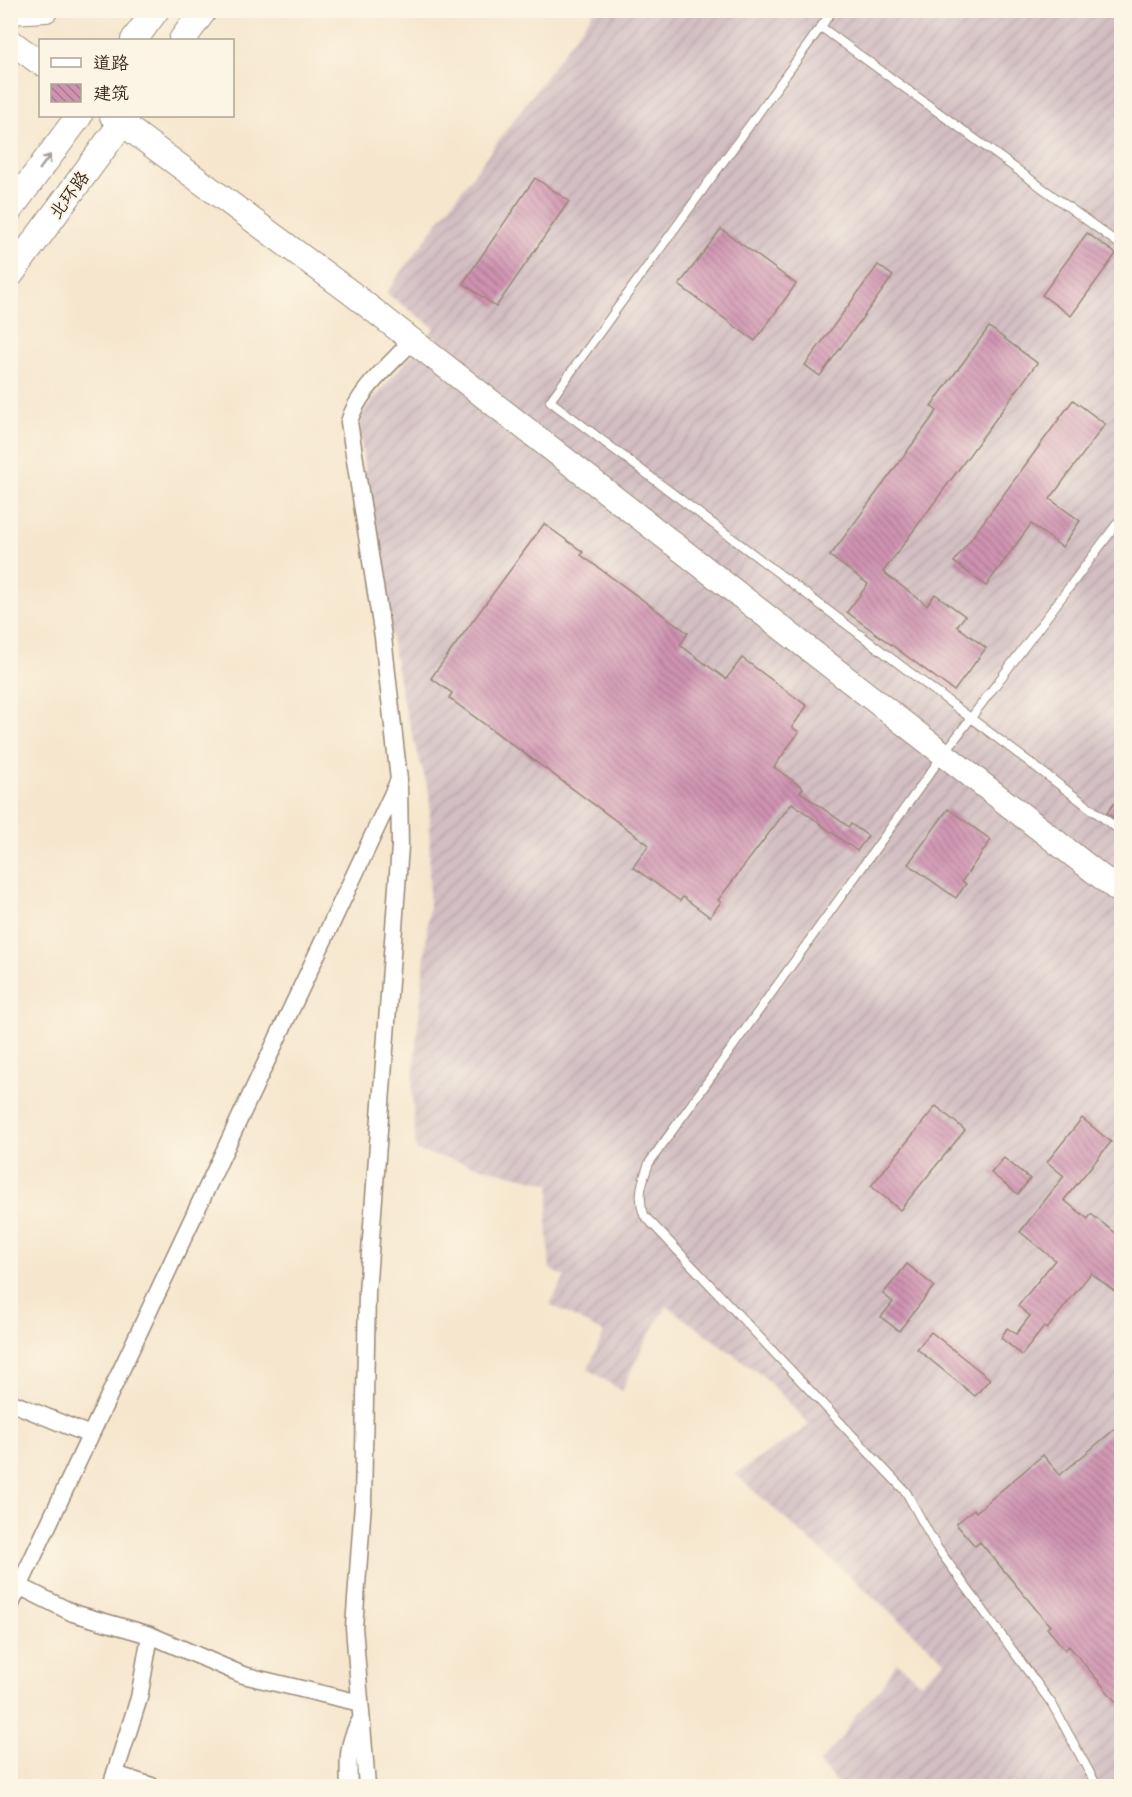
<svg xmlns="http://www.w3.org/2000/svg" width="1132" height="1797" font-family="'Architects Daughter','LXGW WenKai TC',sans-serif">
  <style>
    .industrial { fill: url(#industrial-furrows) }
    .building { fill: url(#building-back-hatch) }
    .lines { fill: none; stroke-linecap: round; stroke-linejoin: round }
    .lane-casing { stroke: #988876; stroke-width: 10 }
    .street-casing { stroke: #988876; stroke-width: 19 }
    .secondary-casing { stroke: #988876; stroke-width: 26 }
    .primary-casing { stroke: #988876; stroke-width: 28 }
    .lane { stroke: #fff; stroke-width: 8 }
    .street { stroke: #fff; stroke-width: 16 }
    .secondary { stroke: #fff; stroke-width: 24 }
    .primary { stroke: #fff; stroke-width: 26 }
    .oneway { stroke: #a79f9a }
    .labels { text-anchor: middle; stroke-width: 4.5; stroke-linejoin: round; paint-order: stroke }
    .street-label { font-size: 18px; fill: #3b2a1e; stroke: #fcf5e5 }
  </style>
  <defs>
    <pattern id="industrial-furrows" width="10" height="10" patternUnits="userSpaceOnUse" patternTransform="scale(1.5)"><rect width="10" height="10" fill="#d2bec3"/><path d="M-1 1l2-2M0 10L10 0M9 11l2-2" fill="none" stroke="#b5a3a7"/></pattern>
    <pattern id="building-back-hatch" width="6" height="6" patternUnits="userSpaceOnUse" patternTransform="scale(1.5)"><rect width="6" height="6" fill="#cf93b1"/><path d="M-1 5l2 2M0 0l6 6M5-1l2 2" fill="none" stroke="#a9788f"/></pattern>
  </defs>
  <rect width="100%" height="100%" fill="#fcf5e5"/>
  <filter id="ink" filterUnits="userSpaceOnUse"><feTurbulence type="fractalNoise" baseFrequency=".0167" numOctaves="2"/><feDisplacementMap in="SourceGraphic" scale="12" xChannelSelector="R" yChannelSelector="G"/><feConvolveMatrix kernelMatrix="1 2 1 2 8 2 1 2 1" color-interpolation-filters="sRGB"/></filter>
  <filter id="wash" filterUnits="userSpaceOnUse"><feTurbulence type="fractalNoise" baseFrequency=".008" numOctaves="4" result="noise"/><feDisplacementMap in="SourceGraphic" scale="24" xChannelSelector="R" yChannelSelector="G"/><feGaussianBlur stdDeviation="1.35" result="paint"/><feColorMatrix in="noise" values="0 0 0 0 0 0 0 0 0 0 0 0 0 0 0 0 0 1.4 0 .05"/><feComposite in="paint" operator="in"/></filter>
  <g filter="url(#wash)">
    <rect width="100%" height="100%" fill="#f6e6cd"/>
    <path class="industrial" d="M594,11H1121V1786H837L838,1784L819,1763L840,1740L857,1713L878,1691L897,1662L920,1683L945,1661L735,1474L810,1425L764,1377L667,1306L646,1340L621,1391L588,1369L604,1333L550,1304L565,1277L550,1269L547,1220L551,1184L416,1151L412,1091L429,909L430,796L403,702L379,573L359,426L365,409L435,328L386,293Z"/>
    <g id="blocks">
      <path class="building" d="M535,178L569,201L496,307L463,283Z
        M721,229L796,284L755,341L679,285Z
        M1087,233L1116,254L1071,316L1042,295Z
        M878,265L893,276L820,376L805,365Z
        M989,327L1037,363L883,572L927,605L935,594L965,616L957,626L986,648L954,691L847,612L868,584L830,556L937,411L931,406Z
        M1073,400L1105,424L1050,499L1080,521L1062,547L1031,524L986,586L954,562Z
        M544,524L583,552L581,555L688,633L680,645L726,679L742,658L807,706L792,727L799,732L774,767L803,788L800,792L849,827L851,824L868,836L857,851L792,803L718,900L721,902L710,917L683,897L680,901L633,867L649,845L449,698L452,693L431,678Z
        M1122,793V824L1107,813Z
        M948,809L991,840L962,881L966,884L956,898L908,864Z
        M936,1106L965,1130L900,1210L871,1186Z
        M1082,1118L1111,1142L1064,1200L1088,1219L1091,1214L1122,1238V1297L1091,1273L1047,1329L1044,1327L1022,1355L1001,1338L1007,1328L1016,1334L1030,1316L1018,1306L1055,1260L1020,1232L1064,1176L1047,1162Z
        M1004,1158L1030,1179L1018,1194L991,1173Z
        M907,1264L934,1286L899,1331L881,1317L893,1302L883,1294Z
        M931,1332L990,1379L975,1396L917,1349Z
        M1122,1423V1709L1069,1646L1065,1650L1047,1628L1050,1626L980,1542L975,1546L956,1524L974,1509L976,1512L1043,1455L1060,1475Z"/>
    </g>
  </g>
  <g filter="url(#ink)">
    <use href="#blocks" fill-opacity="0" stroke="#988876" stroke-width="1.5"/>
    <g class="lines">
      <g class="lane-casing">
        <path id="lane" d="M833,10L550,401L1122,832
          M821,27L1122,246
          M1097,1786L1052,1704L936,1546L906,1492L644,1215C637,1196 642,1182 649,1163L943,755L1122,517"/>
      </g>
      <g class="street-casing">
        <path id="street" d="M10,1402L90,1435
          M19,1586L73,1613L150,1635L243,1675L360,1703
          M10,1606L399,780L383,637L349,422C358,390 391,364 412,341
          M115,1774L152,1786
          M111,1786L139,1698L150,1635
          M349,1786C348,1762 347,1743 360,1721
          M367,1786L354,1627L363,1503L367,1293L400,846L399,787"/>
      </g>
      <g class="secondary-casing">
        <path id="secondary" d="M10,12L46,10
          M10,41L40,63
          M112,116L350,292L1122,893"/>
      </g>
      <g class="primary-casing">
        <path id="primary" d="M134,40L156,10
          M182,40L204,10
          M10,209L79,116
          M10,275L127,116"/>
      </g>
      <use href="#lane" class="lane"/>
      <use href="#street" class="street"/>
      <use href="#secondary" class="secondary"/>
      <use href="#primary" class="primary"/>
    </g>
    <defs><path id="oneway-shaft" d="M-6 0H5M1.5-3L5.5 0L1.5 3" fill="none" stroke-width="1.6" stroke-linecap="round" stroke-linejoin="round" transform="scale(1.5)"/></defs>
    <use class="oneway" href="#oneway-shaft" transform="translate(45 162) rotate(-54)"/>
  </g>
  <g class="labels">
    <g class="street-label">
      <text transform="translate(69 195) rotate(-54)" y="6">北环路</text>
    </g>
  </g>
  <rect width="1132" height="1797" fill="none" stroke="#fcf5e5" stroke-width="36"/>
  <rect x="39" y="39" width="195" height="78" fill="#fcf5e5" stroke="#afa495" stroke-width="1.5"/>
  <rect x="51" y="58" width="30" height="9" fill="#ffffff" stroke="#afa495" stroke-width="1.5"/>
  <text x="93" y="69" font-size="18" fill="#3b2a1e">道路</text>
  <rect x="51" y="84" width="30" height="18" fill="url(#building-back-hatch)" stroke="#afa495" stroke-width="1.5"/>
  <text x="93" y="99" font-size="18" fill="#3b2a1e">建筑</text>
</svg>
